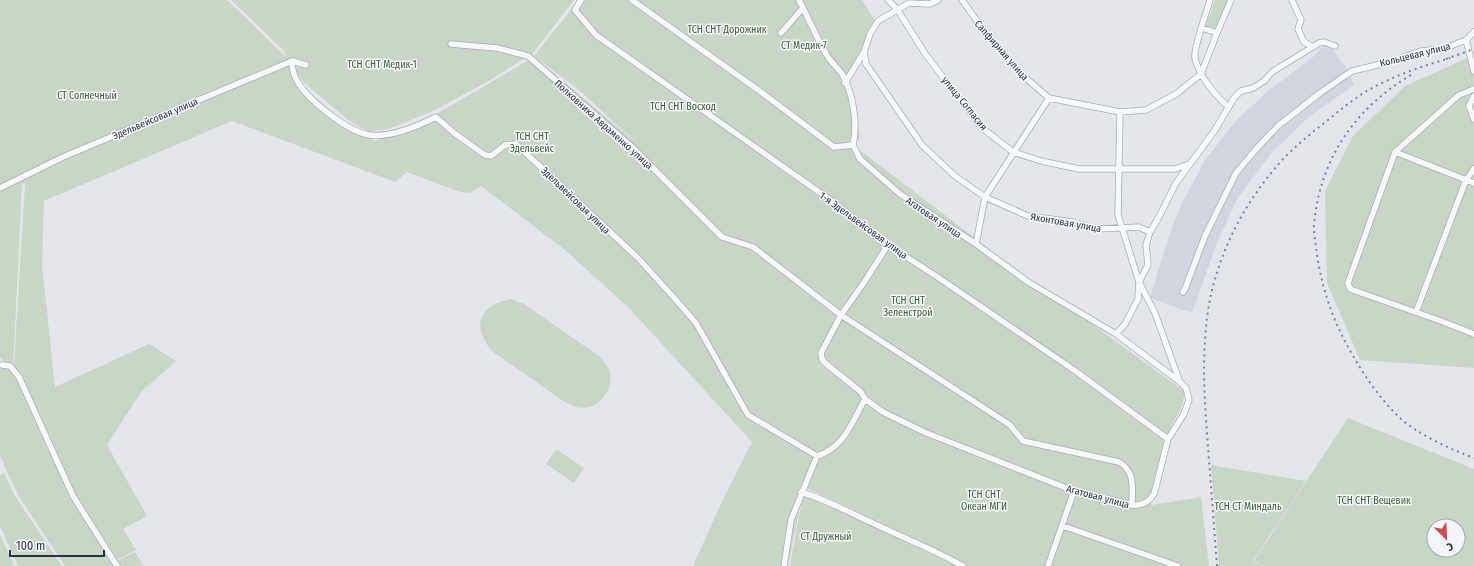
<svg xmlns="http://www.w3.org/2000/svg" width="1474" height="566" font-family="'Fira Sans Condensed',sans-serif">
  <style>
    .built { fill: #d2d5de }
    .green { fill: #c8d6c5; fill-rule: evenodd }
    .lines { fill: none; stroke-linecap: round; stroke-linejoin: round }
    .street-casing { stroke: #a9acb7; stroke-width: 7 }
    .street { stroke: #f7f8fa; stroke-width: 5.5 }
    .rail { stroke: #7d8496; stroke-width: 2; stroke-dasharray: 2 4; stroke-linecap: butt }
    .labels { text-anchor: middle; stroke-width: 3; stroke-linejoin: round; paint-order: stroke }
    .park-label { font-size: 10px; fill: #3c6137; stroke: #f4f6f9 }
    .street-label { font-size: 10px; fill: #2b3245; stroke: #f4f6f9 }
  </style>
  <rect width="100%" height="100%" fill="#e4e6ec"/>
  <path class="built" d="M1324,44L1331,47L1347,69L1354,85L1310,116L1273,151L1239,196L1218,240L1192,313L1150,298L1169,236L1182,203L1205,160L1236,121L1268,91L1313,57Z"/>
  <path class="green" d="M0,0H227L286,57L283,50L231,0H574L533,53L487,82L435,110L389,129L369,132L351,122L303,82L294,68L300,83L334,114L375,141L440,112L534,57L638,144L580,91L534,56L579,0H632L779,102L637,0H862L876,22L850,82L860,137L853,145L992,251L1184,391C1186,408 1172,421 1167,436C1159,458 1155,482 1151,505L1201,497L1209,566H967L929,545L804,487L788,566H693L724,497L752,442L628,307L565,250L481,186L470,193L460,192L407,172L395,182L232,121L44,201L42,265L55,387L149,344L176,361L141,392L107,445L147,516L123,529L136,550L116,560L74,493L73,495L116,561L135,552L144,566H65L18,495L0,456V367L4,362L0,357ZM25,183L14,367H13L22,184Z
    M1215,0H1228L1216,28L1206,26Z
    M1474,55V368L1360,360L1327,283L1325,191L1353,136L1405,86Z
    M511,299L524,304L599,356C602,360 607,364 609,369C615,388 601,408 581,408C576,408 570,404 566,403L492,351C471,326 479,305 511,299Z
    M1348,418L1474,469V566H1264L1254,561ZM1434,526H1458V550H1434Z
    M556,449L584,468L574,483L546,464Z
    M1211,465L1306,481L1253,561L1262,566H1219Z
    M4,473L15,496L62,566H18L0,526V475Z
    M803,495C856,513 908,539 957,566H790Z
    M0,534L14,566H0Z"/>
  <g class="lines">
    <g class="street-casing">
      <path id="street" d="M581,0L575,10L596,35L829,199L888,245L939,278L1074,370L1168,439
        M632,0L761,92L834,147L853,145
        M799,0C809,19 817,39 828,57C832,63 838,68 842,74C853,92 858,125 853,145
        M888,0L897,9L926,55L981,127L1013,152L1041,161L1079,169H1175L1189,164
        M962,0L985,32L1021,74L1049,98L1120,112L1146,110L1176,94L1201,74L1217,33
        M1210,0C1207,11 1193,49 1195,58C1199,77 1215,94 1228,107
        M1292,0L1301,20L1298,29L1304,42L1313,47
        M1202,28L1217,33L1231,0
        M781,33L803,8
        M1466,40L1474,71
        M451,44L497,48L528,56L632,147L722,237L753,247L841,315L1010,425L1023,441L1119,462C1136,472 1132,488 1132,505
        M864,52L866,64L922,145L955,176L985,197L1028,216L1073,222L1097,229L1139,227L1150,232
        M292,61C292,68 293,73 296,79C306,99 347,131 369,135C390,138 418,126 436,117L454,133L485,155L491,156L505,145L516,144L638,258L668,291L696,323L748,415L817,456L791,520L784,566
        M845,83L864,52L870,34L878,21L909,3L930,4L938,0
        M1474,89L1459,95L1395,152L1348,283L1350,289L1441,321L1474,334
        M1474,96L1469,106L1474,119
        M1120,112L1118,215L1139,282L1155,313L1179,380
        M853,145L860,159L900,194L976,244L1028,282L1116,334L1179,381L1186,388L1189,400L1184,414L1168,439L1154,494C1149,502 1142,506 1132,505L1074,491L924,432L883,412L865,399L861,392L825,363L822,359L821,353L841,315L863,284L888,245
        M1395,152L1474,183
        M0,188L63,157L292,61L306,65
        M976,244L985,197L1049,98
        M1183,292L1185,289L1205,236L1236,173L1257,148L1278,126L1320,93L1352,71L1390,62L1421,51L1443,49L1466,40L1474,32
        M1416,312L1466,180L1474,169
        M1116,334L1125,324L1138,299L1139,282L1148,265L1146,245L1150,232L1159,217L1176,183L1215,130L1234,98L1241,91L1253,88L1264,81L1272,72L1319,43L1324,42L1335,46
        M2,365L10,366L19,377L73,496L117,566
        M817,456C844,448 852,422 865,399
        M801,492C830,501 850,513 877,525C906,539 935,550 963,566
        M1063,526L1178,566
        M1048,566L1074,491"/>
    </g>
    <use href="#street" class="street"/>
    <path class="rail" d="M1446,59L1474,49
      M1411,75C1355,108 1319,160 1314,226C1314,233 1315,240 1316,247C1320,281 1330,314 1347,345C1361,371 1378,397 1400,418C1417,434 1452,450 1474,458
      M1217,566C1214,526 1211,487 1208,447C1205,407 1202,368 1206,328C1211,264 1243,201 1287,155C1300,142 1314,131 1328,120C1345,106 1362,92 1382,83C1404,72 1427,65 1450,58"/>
  </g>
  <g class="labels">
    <g class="park-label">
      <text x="727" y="33">ТСН СНТ Дорожник</text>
      <text x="804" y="49">СТ Медик-7</text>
      <text x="382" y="68">ТСН СНТ Медик-1</text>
      <text x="87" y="99">СТ Солнечный</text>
      <text x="683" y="110">ТСН СНТ Восход</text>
      <text x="532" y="140">ТСН СНТ<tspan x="532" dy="12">Эдельвейс</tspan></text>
      <text x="908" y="304">ТСН СНТ<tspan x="908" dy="12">Зеленстрой</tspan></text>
      <text x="984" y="498">ТСН СНТ<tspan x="984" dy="12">Океан МГИ</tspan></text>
      <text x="1374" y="504">ТСН СНТ Вещевик</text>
      <text x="1248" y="510">ТСН СТ Миндаль</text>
      <text x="826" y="540">СТ Дружный</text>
    </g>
    <g class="street-label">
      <text transform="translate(1002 50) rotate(49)" y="4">Сапфирная улица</text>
      <text transform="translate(1415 54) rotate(-14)" y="4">Кольцевая улица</text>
      <text transform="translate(965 103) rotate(51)" y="4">улица Согласия</text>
      <text transform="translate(155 118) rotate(-23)" y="4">Эдельвейсовая улица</text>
      <text transform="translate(604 124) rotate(42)" y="4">Полковника Авраменко улица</text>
      <text transform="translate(576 200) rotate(44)" y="4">Эдельвейсовая улица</text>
      <text transform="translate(934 217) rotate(34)" y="4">Агатовая улица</text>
      <text transform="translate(1066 222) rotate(10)" y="4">Яхонтовая улица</text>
      <text transform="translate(864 225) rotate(36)" y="4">1-я Эдельвейсовая улица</text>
      <text transform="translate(1098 496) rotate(15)" y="4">Агатовая улица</text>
    </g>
  </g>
  <g transform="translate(1446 538) rotate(156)"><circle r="19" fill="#f4f6f9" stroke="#a4a8b1"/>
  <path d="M0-3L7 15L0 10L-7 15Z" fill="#d34751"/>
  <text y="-6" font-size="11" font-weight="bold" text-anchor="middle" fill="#2b3245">С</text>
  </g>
  <path d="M10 550v6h94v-6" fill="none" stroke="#2b3245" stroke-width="2"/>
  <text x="16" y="550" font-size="12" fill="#2b3245" stroke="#f4f6f9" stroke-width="3" paint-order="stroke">100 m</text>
</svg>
